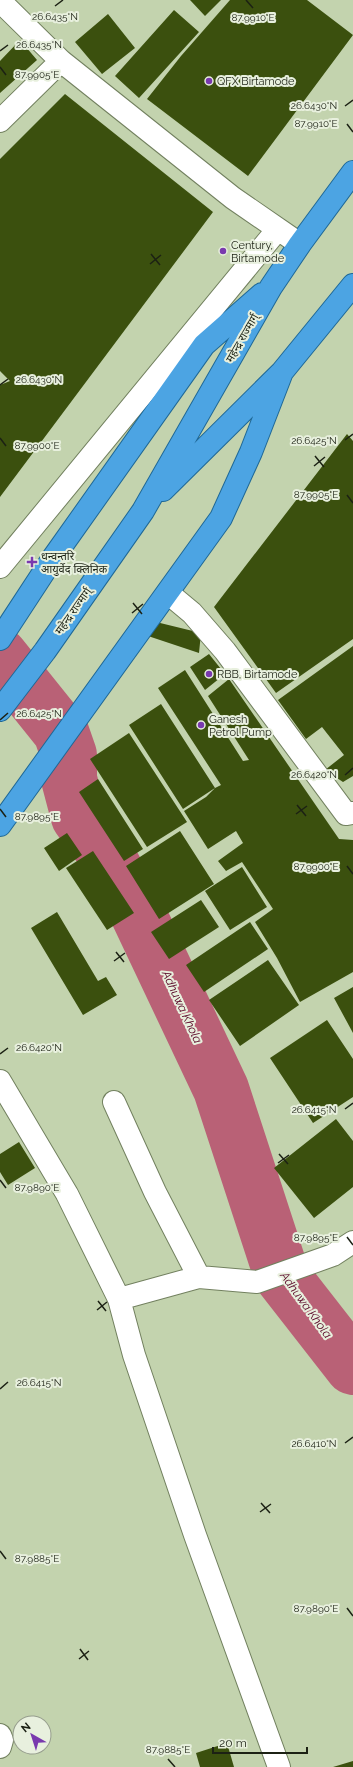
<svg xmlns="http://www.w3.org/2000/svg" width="353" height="1767" font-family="Raleway,'Noto Sans Devanagari',sans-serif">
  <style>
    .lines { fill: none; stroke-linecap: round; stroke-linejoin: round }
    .river { stroke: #b96176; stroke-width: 56 }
    .building { fill: #3b500e }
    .minor-casing { stroke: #72805f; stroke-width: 24 }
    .trunk-casing { stroke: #1f6896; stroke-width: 24 }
    .minor { stroke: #fff; stroke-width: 22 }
    .trunk { stroke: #4ca4e3; stroke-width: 22 }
    .ticks { fill: none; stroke: #1c2114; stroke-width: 1.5 }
    .poi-dot { fill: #7939ae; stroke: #e8f0de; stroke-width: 1.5 }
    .labels { text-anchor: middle; stroke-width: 4; stroke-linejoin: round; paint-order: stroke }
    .poi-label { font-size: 11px; fill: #1c2114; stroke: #e8f0de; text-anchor: start }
    .street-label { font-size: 11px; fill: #1c2114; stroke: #e8f0de }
    .water-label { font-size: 12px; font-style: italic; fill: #570224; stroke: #e8f0de }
    .ticks-label { font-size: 10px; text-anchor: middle; fill: #1c2114; stroke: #e8f0de; stroke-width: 4; stroke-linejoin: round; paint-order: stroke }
  </style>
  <rect width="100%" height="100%" fill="#c3d3ae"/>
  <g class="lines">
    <path class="river" d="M0,656L61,732L69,755V779L79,817L108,857L133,903L221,1089L282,1276L353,1367"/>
  </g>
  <path class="building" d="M190,0H221L205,16Z
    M230,0H307L353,35L248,176L147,99L181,56Z
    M174,10L199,32L139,98L115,76Z
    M108,14L135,48L102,74L75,42Z
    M20,40L37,60L0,93V61Z
    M65,94L213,212L0,497V385L10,381L0,371V159Z
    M347,434L353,441V639L276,693L214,607Z
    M152,621L201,633L199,653L148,636Z
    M353,646V776L343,782L325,770L344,755L322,727L306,739L278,700Z
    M209,654L225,674L205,690L190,667Z
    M185,670L243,761L249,760L208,696L229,679L339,839L353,840V972L300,1002L277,958L255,922L273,909L242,862L226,871L218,861L243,843L236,831L208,849L184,811L206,797L215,788L183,809L129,725L161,704L215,788L221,785L158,688Z
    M129,733L187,822L147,847L90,759Z
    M98,779L143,849L124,861L79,792Z
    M180,831L214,884L159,919L126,866Z
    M67,833L82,855L59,871L44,848Z
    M93,851L134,913L107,930L66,868Z
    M242,867L267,907L230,930L205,891Z
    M201,900L219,927L169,959L151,932Z
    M57,912L98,981L106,977L117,995L83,1015L31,928Z
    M250,922L268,949L204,992L186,965Z
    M268,960L299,1005L240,1046L209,1000Z
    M353,987V1033L334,998Z
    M327,1020L353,1059V1097L313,1123L270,1058Z
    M336,1119L353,1141V1187L314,1218L274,1168Z
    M19,1142L35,1168L8,1185L0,1172V1154Z
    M227,1743L234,1767H200L196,1753Z
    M353,1761V1767H333Z"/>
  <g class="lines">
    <g class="minor-casing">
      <path id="minor" d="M0,1L61,61L233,198L291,238
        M0,121L61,61
        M0,567L278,229
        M168,593L192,613L225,651L346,814L353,813
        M0,1081L67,1194L119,1299L134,1355L195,1535L279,1767
        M114,1102L155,1192L199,1277
        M119,1299L199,1277L257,1282L333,1255L353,1242
        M0,1735L2,1740L0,1747"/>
    </g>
    <g class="trunk-casing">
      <path id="trunk" d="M163,490L282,372L353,285
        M0,639L53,558L204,345L262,294
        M0,710L45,651L143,511L271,287L300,244L353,172
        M0,825L221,518L251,452L282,372"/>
    </g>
    <use href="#minor" class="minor"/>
    <use href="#trunk" class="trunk"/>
  </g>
  <path class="ticks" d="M246,0L253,8M55,6L63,0M0,51L8,45M0,67L6,75M345,106L353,100M347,124L353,132M151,254L160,265M150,264L161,255M0,385L8,379M0,438L6,446M345,440L353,434M315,456L324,467M314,466L325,457M347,495L353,503M133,603L142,614M132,613L143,604M0,720L8,713M345,775L353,768M297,805L306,816M0,809L6,817M296,814L307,806M347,866L353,874M116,952L124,962M114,961L125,953M0,1054L8,1048M345,1109L353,1103M279,1154L288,1164M278,1163L289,1155M0,1180L6,1188M347,1237L353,1245M98,1301L106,1311M97,1310L107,1302M0,1389L8,1382M345,1443L353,1437M261,1503L270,1513M260,1512L271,1504M0,1551L6,1559M347,1608L353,1616M80,1649L88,1660M79,1659L89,1651M168,1759L175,1767"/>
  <g class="poi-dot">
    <circle cx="209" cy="81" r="4"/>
    <circle cx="223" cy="251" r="4"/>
    <path d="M30 556h4v4h4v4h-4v4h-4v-4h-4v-4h4z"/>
    <circle cx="209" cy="674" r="4"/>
    <circle cx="201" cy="725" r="4"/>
  </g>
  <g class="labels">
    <g class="poi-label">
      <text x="217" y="85">QFX Birtamode</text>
      <text x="231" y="249">Century,<tspan x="231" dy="13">Birtamode</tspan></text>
      <text x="41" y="560">धन्वन्तरि<tspan x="41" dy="13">आयुर्वेद क्लिनिक</tspan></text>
      <text x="217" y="678">RBB, Birtamode</text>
      <text x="209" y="723">Ganesh<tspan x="209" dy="13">Petrol Pump</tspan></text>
    </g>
    <g class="street-label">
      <text transform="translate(242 338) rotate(-60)" y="4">महेन्द्र राज्मार्ग्</text>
      <text transform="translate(73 611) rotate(-55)" y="4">महेन्द्र राज्मार्ग्</text>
    </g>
    <g class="water-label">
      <text transform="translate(182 1007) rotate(65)" y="4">Adhuwa Khola</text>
      <text transform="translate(306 1305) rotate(54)" y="4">Adhuwa Khola</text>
    </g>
  </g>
  <g class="ticks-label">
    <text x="55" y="20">26.6435°N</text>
    <text x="253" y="21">87.9910°E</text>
    <text x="39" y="48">26.6435°N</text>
    <text x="37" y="78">87.9905°E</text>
    <text x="314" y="109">26.6430°N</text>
    <text x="316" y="127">87.9910°E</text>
    <text x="39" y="383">26.6430°N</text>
    <text x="314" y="444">26.6425°N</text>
    <text x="37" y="449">87.9900°E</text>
    <text x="316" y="498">87.9905°E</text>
    <text x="39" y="717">26.6425°N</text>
    <text x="314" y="778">26.6420°N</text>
    <text x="37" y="820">87.9895°E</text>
    <text x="316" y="870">87.9900°E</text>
    <text x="39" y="1051">26.6420°N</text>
    <text x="314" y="1113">26.6415°N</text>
    <text x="37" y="1191">87.9890°E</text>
    <text x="316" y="1241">87.9895°E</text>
    <text x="39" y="1386">26.6415°N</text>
    <text x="314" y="1447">26.6410°N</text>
    <text x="37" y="1562">87.9885°E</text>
    <text x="316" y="1612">87.9890°E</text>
    <text x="168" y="1753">87.9885°E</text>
  </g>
  <g transform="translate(32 1735) rotate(321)"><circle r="19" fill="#e8f0de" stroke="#969d8d"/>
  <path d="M0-3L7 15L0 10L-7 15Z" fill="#7939ae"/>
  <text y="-6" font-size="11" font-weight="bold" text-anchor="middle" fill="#1c2114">N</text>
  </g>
  <path d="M213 1747v6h94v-6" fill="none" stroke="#1c2114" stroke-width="2"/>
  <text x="219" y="1747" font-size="12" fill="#1c2114" stroke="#e8f0de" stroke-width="3" paint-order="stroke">20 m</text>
</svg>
